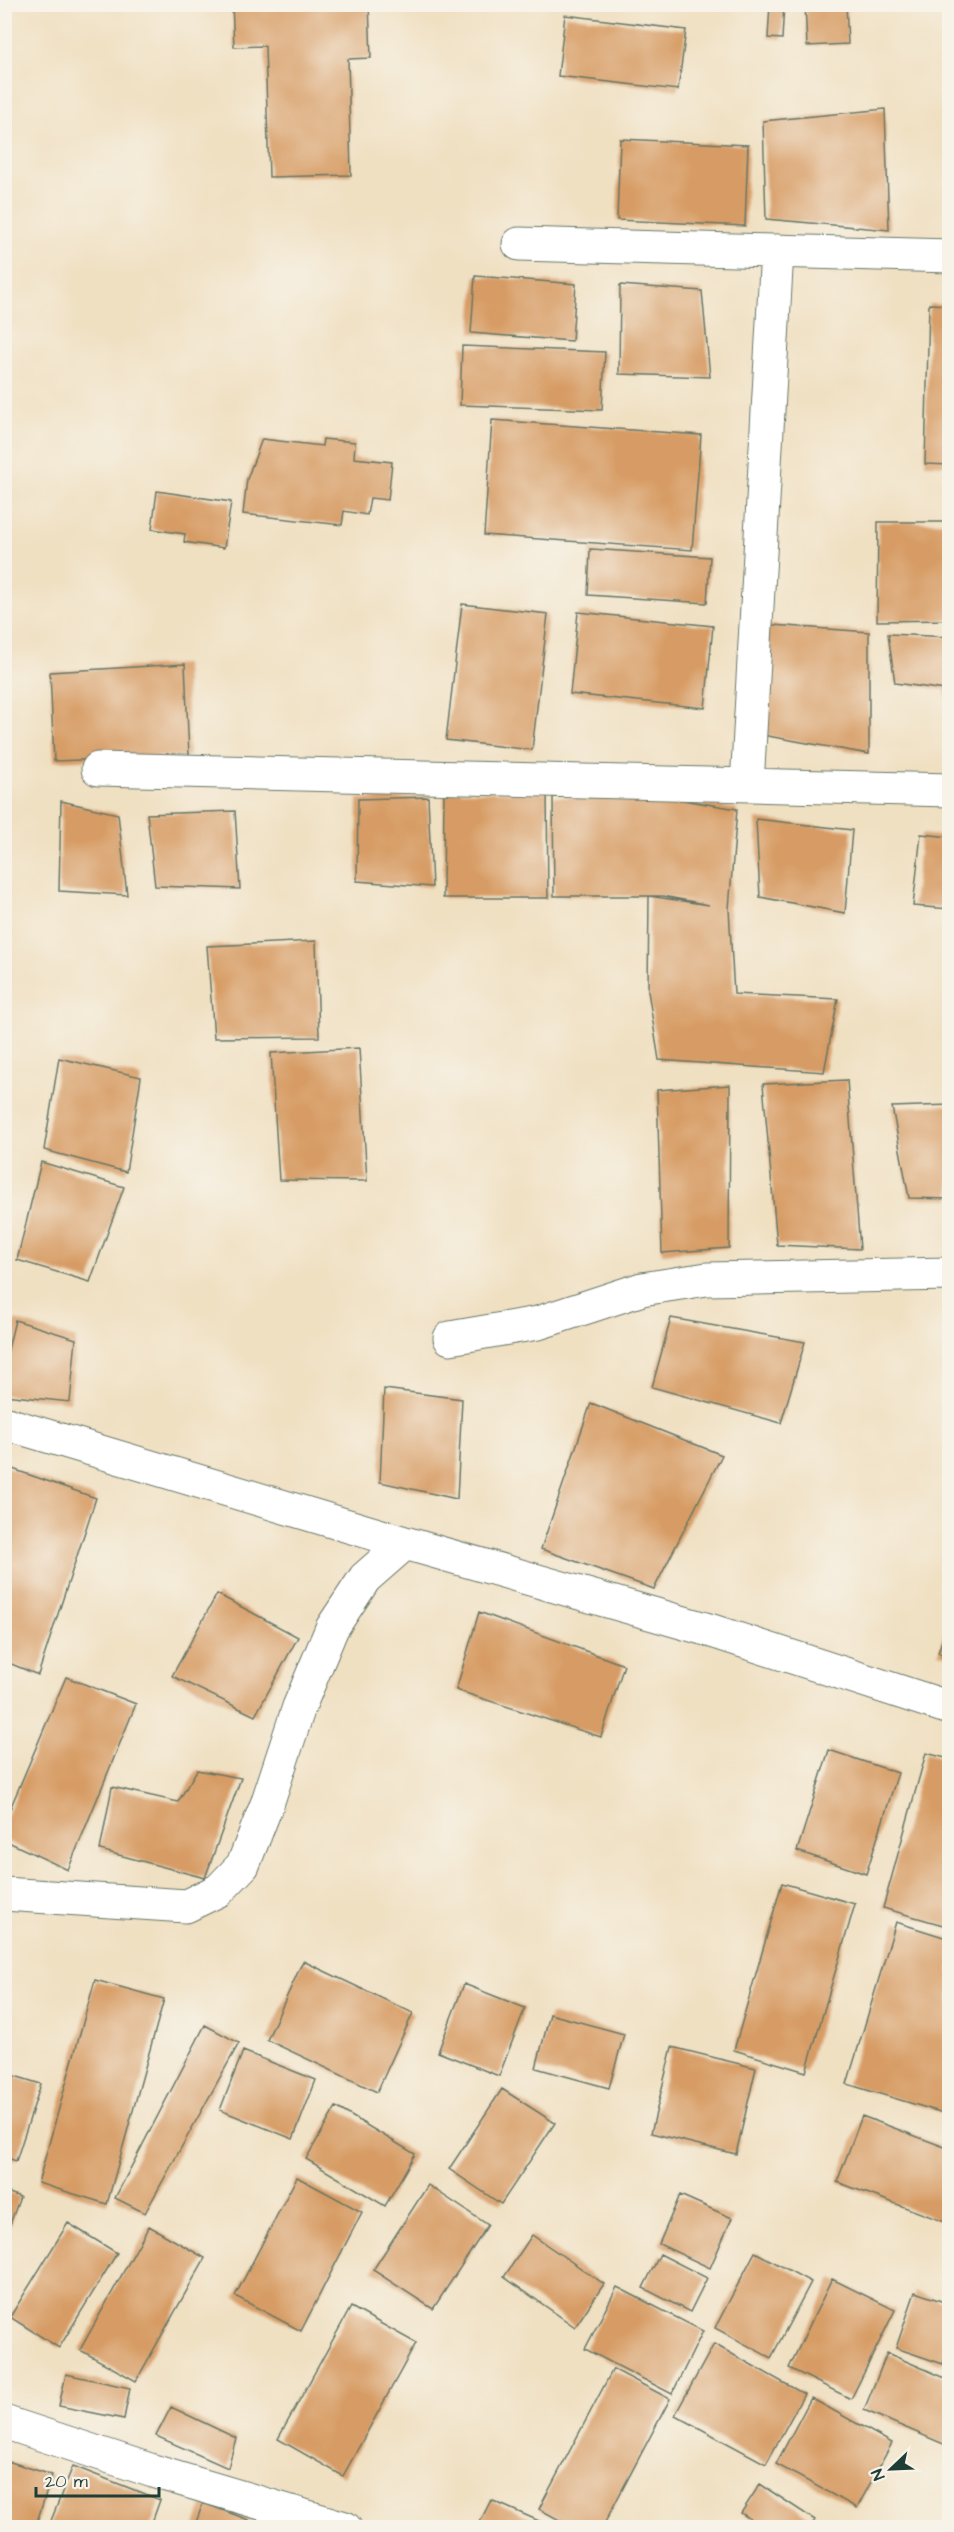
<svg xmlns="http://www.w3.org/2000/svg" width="954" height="2532" font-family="'Architects Daughter',sans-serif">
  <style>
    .building { fill: #d79c65 }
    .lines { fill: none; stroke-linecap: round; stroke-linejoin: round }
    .minor-casing { stroke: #687666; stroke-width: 35 }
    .minor { stroke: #fff; stroke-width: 33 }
  </style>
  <rect width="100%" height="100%" fill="#f7f3e8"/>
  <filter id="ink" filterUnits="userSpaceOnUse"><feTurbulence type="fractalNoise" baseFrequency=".0167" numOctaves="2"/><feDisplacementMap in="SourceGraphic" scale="12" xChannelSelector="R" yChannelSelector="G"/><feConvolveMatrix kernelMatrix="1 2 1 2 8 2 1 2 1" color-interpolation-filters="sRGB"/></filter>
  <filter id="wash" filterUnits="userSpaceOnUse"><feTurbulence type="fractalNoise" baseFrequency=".008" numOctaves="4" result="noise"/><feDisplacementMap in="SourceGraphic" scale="24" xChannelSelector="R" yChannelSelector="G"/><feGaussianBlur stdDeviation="1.35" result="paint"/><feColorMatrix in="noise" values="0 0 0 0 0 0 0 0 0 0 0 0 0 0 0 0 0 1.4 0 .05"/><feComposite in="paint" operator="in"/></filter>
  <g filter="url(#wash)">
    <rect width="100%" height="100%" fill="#f0e0c2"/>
    <g id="blocks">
      <path class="building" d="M232,4H369L371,58L348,59L351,175L269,177L265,46L234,47Z
        M770,4H784L782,39L768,38Z
        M805,4H846L848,44L807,46Z
        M565,15L686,30L678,90L558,76Z
        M885,109L889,230L766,219L763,121Z
        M620,139L748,145L745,226L617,220Z
        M475,276L576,284L572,341L471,333Z
        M620,285L702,291L710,377L619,374Z
        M929,304L950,305V465L925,464Z
        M462,346L605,352L602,410L460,405Z
        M492,420L701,435L692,550L484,535Z
        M262,439L322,446L323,439L355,442L354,458L392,462L388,500L370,498L367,515L344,511L342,525L243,514L247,479Z
        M157,491L231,502L224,548L184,542L185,534L152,529Z
        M878,522H950V620L877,621Z
        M590,549L710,557L707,603L588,595Z
        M462,604L548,614L532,750L446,740Z
        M578,612L713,626L705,708L570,694Z
        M759,624L869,632V754L751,733Z
        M888,634L950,637V714L945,690L895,683Z
        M185,664L189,756L54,761L50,672Z
        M444,791L547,793L548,898H443Z
        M428,797L432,887L357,881L358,799Z
        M553,797L670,798L737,809L729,909L734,994L838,999L824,1072L659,1060L648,991L649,896L709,905L663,896H554Z
        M61,801L118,814L127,895L59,891Z
        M235,811L240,889L155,886L147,814Z
        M756,819L852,830L845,913L760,897Z
        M921,834L950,837V909L913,906Z
        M316,941L319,1037L214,1038L207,946Z
        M359,1048L367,1181L279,1180L271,1053Z
        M59,1058L141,1077L126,1172L44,1150Z
        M847,1080L860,1249L777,1245L763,1084Z
        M730,1085L729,1248L662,1253L657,1090Z
        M950,1105V1199L909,1198L892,1107Z
        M41,1162L124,1187L90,1282L17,1260Z
        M671,1318L805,1342L781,1423L652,1387Z
        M15,1320L76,1339L70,1402L4,1395V1366Z
        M384,1389L462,1399L457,1499L380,1482Z
        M591,1403L722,1455L654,1589L541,1549Z
        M4,1466L96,1498L38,1675L4,1661Z
        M217,1594L298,1637L255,1716L172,1676Z
        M479,1612L624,1665L601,1737L456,1690Z
        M949,1618H950V1657L938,1653Z
        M66,1677L136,1704L68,1870L4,1840V1823Z
        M829,1750L898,1773L866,1874L797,1851Z
        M926,1753L950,1759V1927L883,1908Z
        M197,1770L241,1778L205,1878L100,1850L112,1787L178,1802Z
        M782,1883L855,1904L806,2072L734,2050Z
        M896,1922L950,1939V2115L847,2084Z
        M303,1961L413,2013L377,2092L267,2040Z
        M95,1980L164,1999L107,2204L38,2183Z
        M464,1984L525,2008L499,2076L438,2052Z
        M550,2014L624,2034L609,2088L536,2068Z
        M205,2025L239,2043L145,2213L115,2198Z
        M672,2047L756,2068L736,2154L651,2133Z
        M243,2051L316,2080L293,2139L220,2110Z
        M5,2073L41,2084L16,2161L5,2157Z
        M502,2089L555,2123L501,2204L449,2169Z
        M336,2107L415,2154L385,2206L306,2159Z
        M862,2116L950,2149V2224L837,2182Z
        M297,2177L362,2212L301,2331L235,2296Z
        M428,2185L488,2225L433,2309L373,2270Z
        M4,2191L20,2197L5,2238H4Z
        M680,2195L732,2218L710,2268L659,2244Z
        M68,2223L117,2253L59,2348L10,2317Z
        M149,2226L205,2258L136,2381L80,2350Z
        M532,2235L604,2284L575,2327L504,2277Z
        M755,2252L811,2282L771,2358L715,2328Z
        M660,2254L707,2278L690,2312L643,2288Z
        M832,2279L895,2310L851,2399L789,2368Z
        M617,2287L703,2331L672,2394L585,2349Z
        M915,2292L950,2304V2346L943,2364L896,2348Z
        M351,2307L416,2343L343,2476L278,2439Z
        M714,2344L804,2394L766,2464L675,2415Z
        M887,2353L950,2380L948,2446L864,2410Z
        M613,2369L670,2399L602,2528H574L539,2509Z
        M66,2374L130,2388L124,2419L59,2406Z
        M811,2398L892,2443L857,2508L776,2464Z
        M171,2407L236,2438L228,2468L156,2436Z
        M4,2460L52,2475L35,2528H4Z
        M73,2466L160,2500L150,2528H48Z
        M760,2484L815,2520L810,2528H764L741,2513Z
        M491,2500L555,2528H477Z
        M203,2503L249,2520L246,2528H194Z"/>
    </g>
  </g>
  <g filter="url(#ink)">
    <use href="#blocks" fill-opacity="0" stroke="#687666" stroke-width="1.5"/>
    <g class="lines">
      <g class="minor-casing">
        <path id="minor" d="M519,244L950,256
          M98,769L950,790
          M747,785L777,251
          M450,1338L538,1323L642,1289L707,1279L950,1274
          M4,1423L405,1543L709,1630L950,1708
          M4,1894L186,1906L219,1890L243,1865L267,1804L299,1707L332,1628L365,1578L405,1543
          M4,2422L153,2471L345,2528"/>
      </g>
      <use href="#minor" class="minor"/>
    </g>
  </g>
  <rect width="954" height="2532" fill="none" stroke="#f7f3e8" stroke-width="24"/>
  <g transform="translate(891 2469) rotate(247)" stroke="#f7f3e8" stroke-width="4.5" paint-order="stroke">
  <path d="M0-4.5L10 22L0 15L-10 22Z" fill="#1f3d34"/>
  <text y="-9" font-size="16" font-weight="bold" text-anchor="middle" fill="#1f3d34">N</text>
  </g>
  <path d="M36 2487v9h123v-9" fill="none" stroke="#1f3d34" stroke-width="3"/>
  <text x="45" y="2487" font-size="18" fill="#1f3d34" stroke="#f7f3e8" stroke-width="4.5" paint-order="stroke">20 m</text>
</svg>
